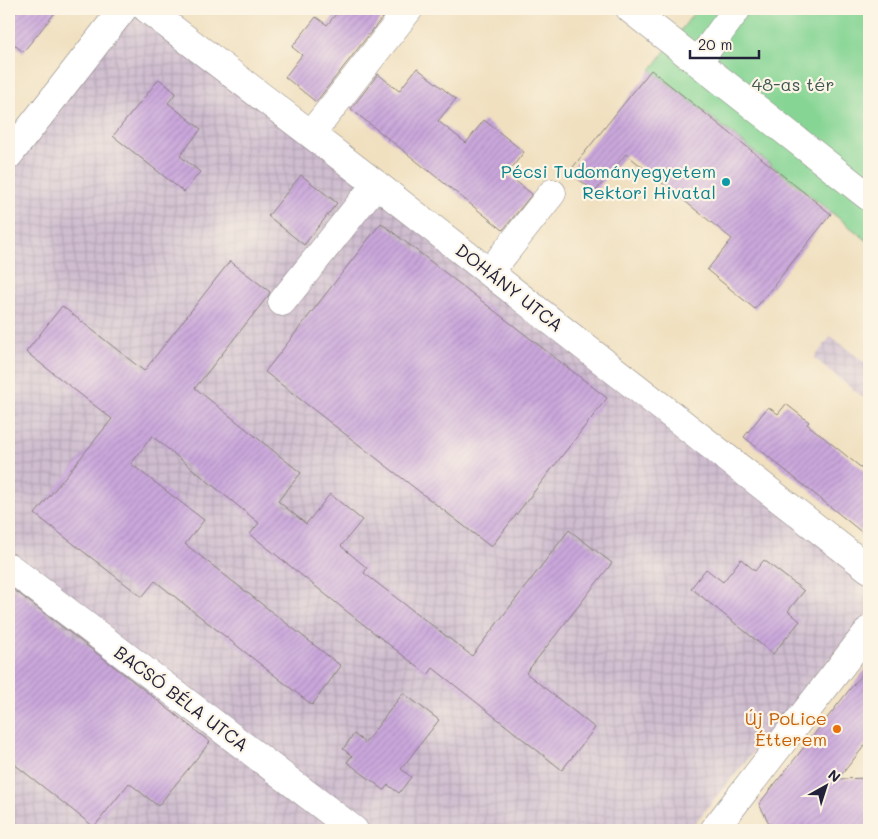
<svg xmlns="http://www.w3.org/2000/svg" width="878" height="839" font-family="Mali,sans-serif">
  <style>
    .industrial { fill: url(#industrial-grid) }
    .green { fill: #87d595; stroke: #547c68 }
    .building { fill: url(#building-hatch) }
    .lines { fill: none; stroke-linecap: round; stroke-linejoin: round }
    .minor-casing { stroke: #89817e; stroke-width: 29 }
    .minor { stroke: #fff; stroke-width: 28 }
    .culture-dot { fill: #0f9aa8; stroke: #fcf5e5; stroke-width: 2 }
    .food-dot { fill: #e8710a; stroke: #fcf5e5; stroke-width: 2 }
    .labels { text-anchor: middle; stroke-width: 4.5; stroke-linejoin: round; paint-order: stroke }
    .park-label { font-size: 18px; fill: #405856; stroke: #fcf5e5 }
    .culture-label { font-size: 18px; fill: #0d838f; stroke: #fcf5e5; text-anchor: end }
    .street-label { font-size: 18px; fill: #22223b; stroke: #fcf5e5 }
    .food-label { font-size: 18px; fill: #c56008; stroke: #fcf5e5; text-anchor: end }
  </style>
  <defs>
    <pattern id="industrial-grid" width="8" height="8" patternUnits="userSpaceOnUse" patternTransform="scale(1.25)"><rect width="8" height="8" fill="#cfbdcf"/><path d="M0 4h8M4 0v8" fill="none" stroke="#b1a2b3"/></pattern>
    <pattern id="building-hatch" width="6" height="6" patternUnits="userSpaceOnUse" patternTransform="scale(1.25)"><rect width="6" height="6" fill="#caa7db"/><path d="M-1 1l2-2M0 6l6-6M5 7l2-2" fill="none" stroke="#ad8fbd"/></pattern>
  </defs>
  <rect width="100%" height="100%" fill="#fcf5e5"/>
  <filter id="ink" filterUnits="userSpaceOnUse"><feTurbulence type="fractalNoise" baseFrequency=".02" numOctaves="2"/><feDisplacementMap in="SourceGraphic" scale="10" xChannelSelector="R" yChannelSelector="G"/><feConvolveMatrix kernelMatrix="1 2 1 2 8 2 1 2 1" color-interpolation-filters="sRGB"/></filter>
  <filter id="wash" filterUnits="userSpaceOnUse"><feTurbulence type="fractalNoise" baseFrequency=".0096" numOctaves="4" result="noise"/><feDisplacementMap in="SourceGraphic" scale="20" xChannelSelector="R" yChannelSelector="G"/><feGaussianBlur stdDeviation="1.12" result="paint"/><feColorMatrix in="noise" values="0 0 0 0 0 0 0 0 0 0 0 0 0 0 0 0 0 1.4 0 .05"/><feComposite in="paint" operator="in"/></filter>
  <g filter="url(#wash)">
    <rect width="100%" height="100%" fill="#f0e0c0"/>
    <path class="industrial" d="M133,9L869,560V612L689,830H9V170Z
      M831,336L869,366V402L814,358Z"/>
    <path class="green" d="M697,9H869V242L651,70Z"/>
    <g id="blocks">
      <path class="building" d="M9,9H58L23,52L9,40Z
        M340,9H389L316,102L285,77L302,55L292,47L316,17L327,25Z
        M417,68L456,99L438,121L466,143L484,120L524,152L507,174L532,194L503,230L351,109L378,74L399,91Z
        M651,70L831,214L755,309L707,270L732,239L626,154L595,192L569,172Z
        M159,79L176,93L168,103L201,129L180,156L200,172L184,192L113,136Z
        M301,175L337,203L304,245L268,216Z
        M381,223L607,398L491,547L265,372Z
        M230,261L270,292L268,296L195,388L301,473L278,501L306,524L330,494L362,520L341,546L367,568L364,573L472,656L569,530L612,563L526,673L595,728L562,770L433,668L428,675L345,610L250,534L259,523L152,436L131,464L204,520L185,544L341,666L312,705L155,581L142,597L35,514L112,419L26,352L62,306L144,371Z
        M786,404L809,422L807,424L869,474V538L744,437L768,407L778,414Z
        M741,559L755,571L764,560L804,591L788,611L800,621L773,654L691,588L706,569L723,582Z
        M9,586L138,685L210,742L158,806L129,783L94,827L9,760Z
        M869,665V740L838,779L869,778V829H772L759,804Z
        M403,693L439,720L401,769L411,777L399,793L388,785L384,790L347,762L352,756L343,749L354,734L365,743Z"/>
    </g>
  </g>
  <g filter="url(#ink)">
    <use href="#blocks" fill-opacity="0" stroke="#89817e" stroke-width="1"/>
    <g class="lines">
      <g class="minor-casing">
        <path id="minor" d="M147,9L376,184L869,569
          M630,9L869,197
          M698,62L737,9
          M311,134L409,9
          M9,155L123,9
          M489,273L552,193
          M282,302L376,184
          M9,567L354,830
          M714,830L869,630"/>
      </g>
      <use href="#minor" class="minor"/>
    </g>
  </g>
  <circle class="culture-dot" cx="726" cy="182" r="5"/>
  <circle class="food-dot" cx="837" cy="729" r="5"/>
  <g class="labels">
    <g class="park-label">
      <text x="793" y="91">48-as tér</text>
    </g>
    <g class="culture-label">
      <text x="716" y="178">Pécsi Tudományegyetem<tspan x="716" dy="21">Rektori Hivatal</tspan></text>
    </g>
    <g class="street-label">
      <text transform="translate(509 288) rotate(38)" y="6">DOHÁNY UTCA</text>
      <text transform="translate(181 699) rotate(37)" y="6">BACSÓ BÉLA UTCA</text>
    </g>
    <g class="food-label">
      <text x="827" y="725">Új PoLice<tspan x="827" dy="21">Étterem</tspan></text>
    </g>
  </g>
  <rect width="878" height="839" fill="none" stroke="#fcf5e5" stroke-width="30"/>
  <g transform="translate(826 786) rotate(39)" stroke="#fcf5e5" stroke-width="4" paint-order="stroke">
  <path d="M0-4L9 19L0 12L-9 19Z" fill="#22223b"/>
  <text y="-8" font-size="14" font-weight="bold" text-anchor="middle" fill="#22223b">N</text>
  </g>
  <path d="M690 50v8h69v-8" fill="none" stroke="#22223b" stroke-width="2.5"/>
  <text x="698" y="50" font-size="15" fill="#22223b" stroke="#fcf5e5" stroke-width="4" paint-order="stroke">20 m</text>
</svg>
